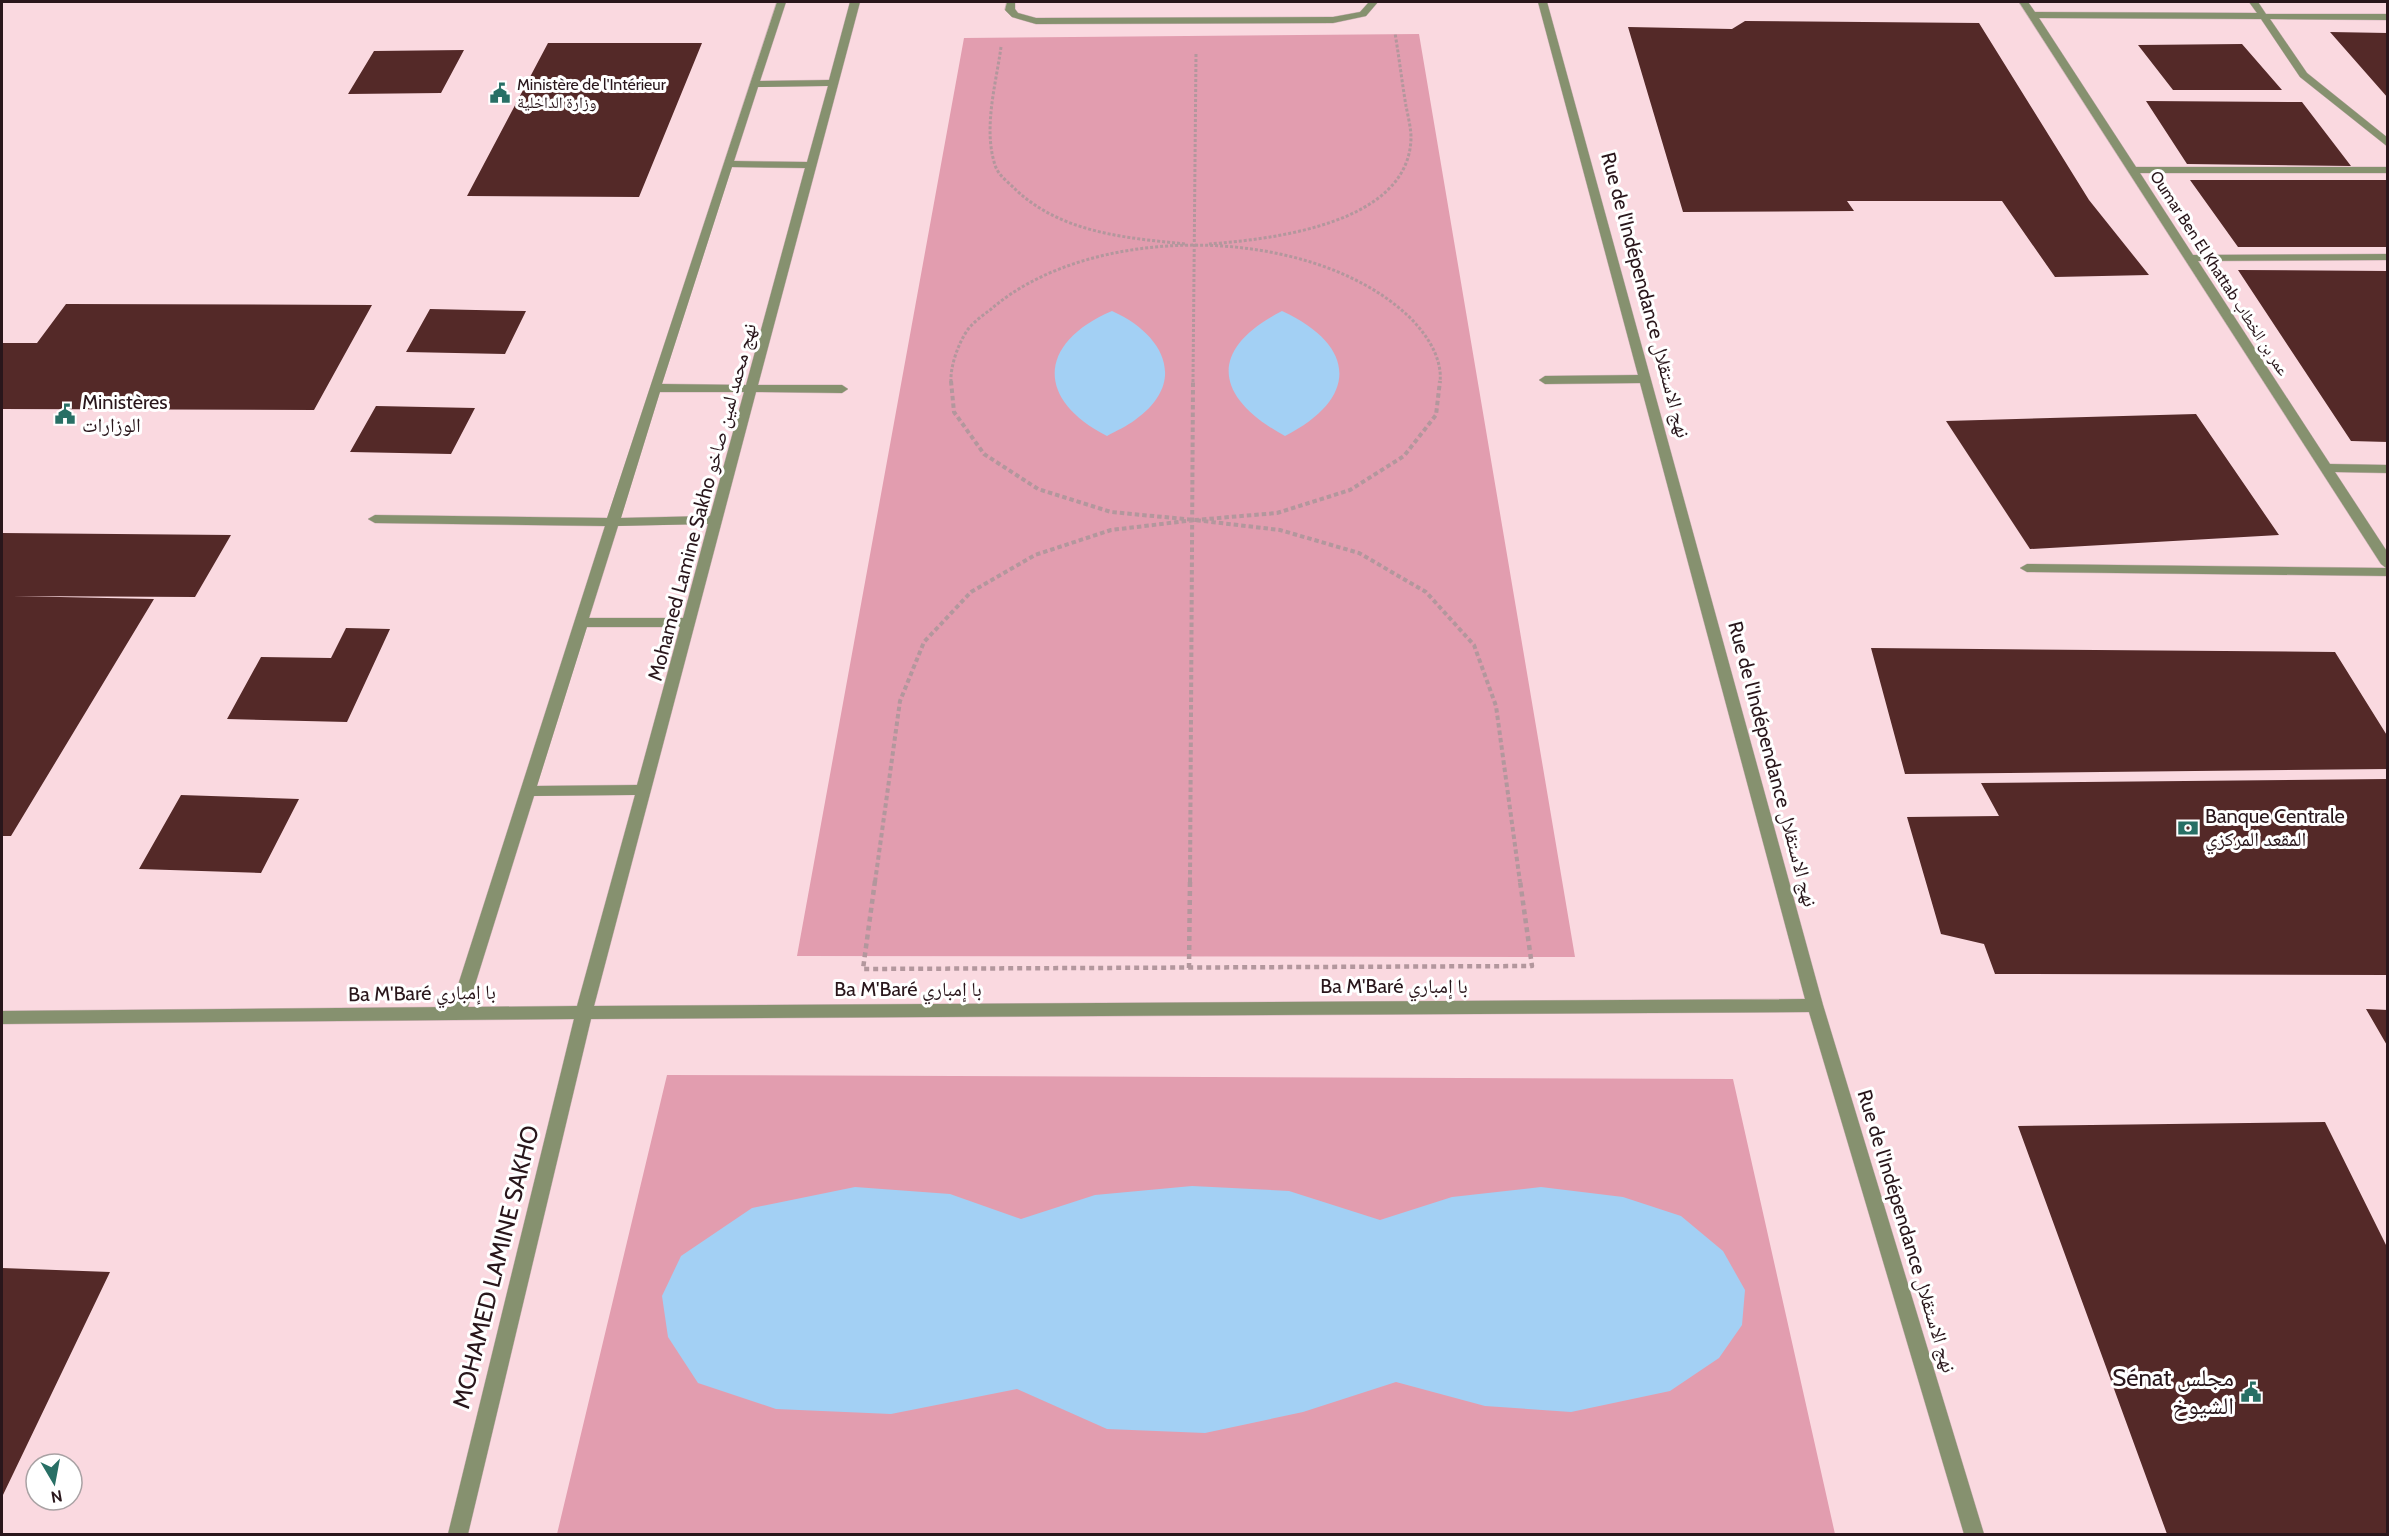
<svg xmlns="http://www.w3.org/2000/svg" width="2389" height="1536" font-family="Cabin,'Noto Naskh Arabic',sans-serif">
  <style>
    .green { fill: #e29daf }
    .water { fill: #a3d0f4 }
    .building { fill: #542928 }
    .lines { fill: none; stroke-linecap: round; stroke-linejoin: round }
    .minor-casing { stroke: #d4b6bd; stroke-width: 1 }
    .path-far2 { stroke: #b3979d; stroke-width: 3; stroke-dasharray: 3 2; stroke-linecap: butt }
    .path-far1 { stroke: #b3979d; stroke-width: 4; stroke-dasharray: 4.5 3; stroke-linecap: butt }
    .path { stroke: #b3979d; stroke-width: 4.5; stroke-dasharray: 5 4; stroke-linecap: butt }
    .minor { fill: #86916f; fill-rule: evenodd }
    .labels { text-anchor: middle; stroke-width: 6; stroke-linejoin: round; paint-order: stroke }
    .far-poi-label { font-size: 16px; fill: #29161b; stroke: #fff; text-anchor: start }
    .far-street-label { font-size: 16px; fill: #29161b; stroke: #fff }
    .street-label { font-size: 20px; fill: #29161b; stroke: #fff }
    .poi-label { font-size: 20px; fill: #29161b; stroke: #fff; text-anchor: start }
    .near-street-label { font-size: 24px; fill: #29161b; stroke: #fff }
    .near-poi-label { font-size: 24px; fill: #29161b; stroke: #fff; text-anchor: end }
  </style>
  <rect width="100%" height="100%" fill="#fad9e0"/>
  <path class="green" d="M1419,34L1575,957L797,956L964,38Z
    M667,1075L1733,1079L1835,1534H557Z"/>
  <path class="water" d="M1112,311C1162,333 1190,381 1135,420C1127,426 1116,431 1107,436C1034,399 1039,342 1112,311Z
    M1282,311C1356,345 1360,398 1285,436C1215,398 1206,350 1282,311Z
    M1192,1186L1289,1191L1380,1220L1452,1197L1541,1187L1623,1197L1681,1216L1723,1251L1745,1290L1742,1325L1719,1358L1670,1391L1571,1412L1485,1406L1396,1382L1303,1412L1205,1433L1107,1429L1017,1389L891,1414L776,1409L698,1383L668,1337L662,1296L681,1256L752,1208L855,1187L950,1194L1021,1219L1095,1195Z"/>
  <path class="building" d="M1745,21L1979,23L2089,200L2149,275L2055,277L2002,201H1847L1854,211L1683,212L1628,27L1732,29Z
    M2330,32L2388,33V98Z
    M548,43H702L639,197L467,196Z
    M2242,44L2282,90H2173L2138,45Z
    M464,50L441,93L348,94L374,51Z
    M2146,101L2302,102L2351,166L2187,164Z
    M2190,180H2388V247H2238Z
    M2238,270L2388,271V442L2351,441Z
    M66,304L372,305L314,410L2,409V343H37Z
    M430,309L526,311L505,354L406,352Z
    M376,406L475,408L451,454L350,452Z
    M2196,414L2279,535L2030,549L1946,421Z
    M2,533L231,535L195,597L13,596L154,599L11,836H2Z
    M346,628L390,629L347,722L227,719L261,657L331,658Z
    M1871,648L2335,652L2388,737V769L1905,774Z
    M2388,779V975L1995,974L1984,944L1941,934L1907,817L1999,816L1981,783Z
    M181,795L299,799L261,873L139,869Z
    M2366,1009L2388,1010V1047Z
    M2325,1122L2388,1249V1534H2167L2018,1126Z
    M2,1268L110,1272L2,1497Z"/>
  <g class="lines">
    <g class="minor-casing">
      <path id="minor" d="M777,2H786L760,81L829,80L850,2H860L758,385H842L848,389L842,393L756,392L594,1006L1805,999L1640,383L1545,384L1539,380L1545,376L1638,375L1538,2H1547L1823,1005L1984,1534H1964L1809,1012L591,1019L468,1534H448L574,1019L2,1024V1011L451,1007L605,526L375,523L368,519L375,515L607,518ZM828,86L807,162L734,161L758,87ZM732,167L805,168L746,385L662,384ZM660,392H744L710,516L621,518ZM708,524L683,618H589L618,526ZM587,627H680L637,785L537,786ZM635,795L577,1006L468,1007L534,796Z
        M1007,2H1015V9L1018,13L1036,18L1333,17L1360,12L1369,2H1378L1366,16L1333,23L1036,24L1012,17L1005,10Z
        M2019,2H2028L2035,12L2257,13L2249,2H2258L2266,14H2388V20L2270,19L2307,73L2388,138V147L2300,77L2261,19L2039,18L2136,167H2388V173H2140L2193,255L2388,254V260L2198,261L2330,464L2388,465V473L2335,472L2388,553V576L2027,572L2020,568L2027,564L2386,568L2381,564Z"/>
    </g>
    <path class="path-far2" d="M1001,47C996,84 983,128 995,165C998,175 1008,182 1015,189C1061,233 1126,238 1186,244
      M1209,244C1273,239 1409,224 1411,138C1411,128 1408,116 1406,106C1402,82 1399,57 1395,33
      M951,382C950,366 959,341 969,328C975,321 983,315 990,310C1090,222 1306,224 1405,313C1423,329 1443,356 1440,382
      M1193,382L1196,54"/>
    <path class="path-far1" d="M951,381L954,412L984,454L1038,489L1111,512L1195,520L1277,513L1350,490L1404,456L1436,415L1440,381
      M875,882L900,701L924,642L971,592L1035,555L1111,530L1195,520L1280,530L1359,553L1426,592L1474,645L1496,706L1520,882
      M1190,882L1193,381"/>
    <path class="path" d="M875,881L863,969L1532,966L1520,881
      M1189,968L1190,881"/>
    <use href="#minor" class="minor"/>
  </g>
  <defs>
    <g id="civic-bare" transform="scale(1.62)"><path d="M-.6-6.5H3V-4.5H.6V-3L4-1V1h2V6H-6V1h2V-1L-.6-3ZM-1.2 2.5V6h2.4V2.5Z" fill="#286f65" stroke="#fff" stroke-width="2.5" paint-order="stroke"/></g>
    <g id="bank-bare" transform="scale(1.62)"><path d="M-6-4H6V4H-6ZM0-2.3a2.3 2.3 0 1 0 0 4.6a2.3 2.3 0 1 0 0-4.6Z" fill="#286f65" stroke="#fff" stroke-width="2.5" paint-order="stroke"/></g>
  </defs>
  <g fill-rule="evenodd">
    <use href="#civic-bare" x="500" y="93"/>
    <use href="#civic-bare" x="65" y="414"/>
    <use href="#bank-bare" x="2188" y="828"/>
    <use href="#civic-bare" x="2251" y="1392"/>
  </g>
  <g class="labels">
    <g class="far-poi-label">
      <text x="517" y="90">Ministère de l'Intérieur<tspan x="517" dy="18">وزارة الداخلية</tspan></text>
    </g>
    <g class="far-street-label">
      <text transform="translate(2220 273) rotate(57)" y="6">Oumar Ben El Khattab عمر بن الخطاب</text>
    </g>
    <g class="street-label">
      <text transform="translate(1646 295) rotate(75)" y="7">Rue de l'Indépendance نهج الاستقلال</text>
      <text transform="translate(702 502) rotate(-75)" y="7">Mohamed Lamine Sakho نهج محمد لمين صاخو</text>
      <text transform="translate(1773 764) rotate(75)" y="7">Rue de l'Indépendance نهج الاستقلال</text>
      <text x="1394" y="993">Ba M'Baré با إمباري</text>
      <text x="908" y="996">Ba M'Baré با إمباري</text>
      <text transform="translate(422 993) rotate(-1)" y="7">Ba M'Baré با إمباري</text>
      <text transform="translate(1907 1231) rotate(73)" y="7">Rue de l'Indépendance نهج الاستقلال</text>
    </g>
    <g class="poi-label">
      <text x="82" y="409">Ministères<tspan x="82" dy="23">الوزارات</tspan></text>
      <text x="2205" y="823">Banque Centrale<tspan x="2205" dy="23">المقعد المركزي</tspan></text>
    </g>
    <g class="near-street-label">
      <text transform="translate(496 1267) rotate(-76)" y="8">MOHAMED LAMINE SAKHO</text>
    </g>
    <g class="near-poi-label">
      <text x="2234" y="1386">Sénat مجلس<tspan x="2234" dy="28">الشيوخ</tspan></text>
    </g>
  </g>
  <rect width="2389" height="1536" fill="none" stroke="#29161b" stroke-width="6"/>
  <g transform="translate(54 1482) rotate(170)"><circle r="28" fill="#ffffff" stroke="#a9a2a4" stroke-width="1.5"/>
  <path d="M0-4.5L10 22L0 15L-10 22Z" fill="#286f65"/>
  <text y="-9" font-size="16" font-weight="bold" text-anchor="middle" fill="#29161b">N</text>
  </g>
</svg>
